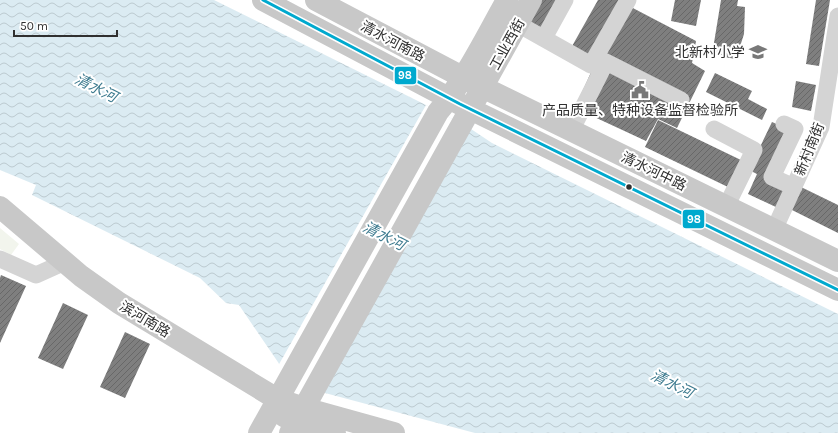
<svg xmlns="http://www.w3.org/2000/svg" width="838" height="433" font-family="Karla,'Noto Sans SC',sans-serif">
  <style>
    .green { fill: #f2f5ed }
    .water { fill: url(#water-waves) }
    .pier { fill: #fff }
    .building { fill: url(#building-hatch) }
    .lines { fill: none; stroke-linecap: round; stroke-linejoin: round }
    .minor { stroke: #d4d4d4; stroke-width: 17 }
    .major { stroke: #c8c8c8; stroke-width: 22 }
    .bus-1-casing { stroke: #fff; stroke-width: 6 }
    .bus-1 { stroke: #00a9ce; stroke-width: 3 }
    .bus-dot { fill: #303030; stroke: #fff; stroke-width: 1.5 }
    .labels { text-anchor: middle; stroke-width: 4; stroke-linejoin: round; paint-order: stroke }
    .street-label { font-size: 14px; fill: #303030; stroke: #fff }
    .poi-label { font-size: 14px; fill: #303030; stroke: #fff; text-anchor: end }
    .water-label { font-size: 15px; font-style: italic; fill: #3f7c90; stroke: #fff }
    .line-badge { stroke: #fff; stroke-width: 1.5 }
    .badge-label { font-size: 11px; text-anchor: middle; font-weight: bold; fill: #fff }
  </style>
  <defs>
    <pattern id="water-waves" width="16" height="10" patternUnits="userSpaceOnUse"><rect width="16" height="10" fill="#dbebf2"/><path d="M0 5q4-4 8 0t8 0" fill="none" stroke="#bccad0"/></pattern>
    <pattern id="building-hatch" width="6" height="6" patternUnits="userSpaceOnUse"><rect width="6" height="6" fill="#7f7f7f"/><path d="M-1 1l2-2M0 6l6-6M5 7l2-2" fill="none" stroke="#686868"/></pattern>
  </defs>
  <rect width="100%" height="100%" fill="#fff"/>
  <path class="green" d="M0,228L19,244L11,255L0,249Z"/>
  <path class="water" d="M0,0H214L426,105L471,129L492,143L838,314V433H475L325,393L282,368L239,305L226,303L200,278L32,195L36,185L0,170Z"/>
  <path class="pier" d="M426,105L471,129L320,392L280,369L278,366Z"/>
  <path class="building" d="M535,0H562L544,33L523,21Z
    M598,0H625L592,60L571,48Z
    M675,0H701L696,26L671,21Z
    M721,0H738L737,6L745,7L744,34L736,59L712,55Z
    M816,0H830L819,66L806,64Z
    M629,6L696,41L692,63L705,71L677,128L658,119L646,141L575,108L592,70Z
    M715,73L752,91L748,99L767,109L762,120L706,92Z
    M796,81L816,85L811,111L792,107Z
    M658,120L743,161L730,188L645,147Z
    M772,122L791,130L768,179L787,188L778,208L748,194L757,174L749,170Z
    M801,187L838,205V233L790,209Z
    M1,275L26,286L0,343V278Z
    M63,303L88,315L63,369L38,358Z
    M125,332L150,344L125,398L100,387Z"/>
  <g class="lines">
    <path class="minor" d="M518,24L591,65L628,0
      M544,38L565,0
      M784,124L795,129L772,177L794,187
      M714,129L754,150L726,207
      M571,131L606,62L681,100
      M774,230L821,127L838,16
      M0,259L36,275L56,266L63,261"/>
    <path class="major" d="M263,0L460,104L838,290
      M316,0L470,81L838,261
      M0,207L81,276L119,303L277,399L304,408L394,433
      M284,416L296,423L335,433
      M259,433L438,112C466,79 486,37 507,0
      M290,433L531,0"/>
    <g class="bus-1-casing">
      <path id="bus-1" d="M263,0L460,104L838,290"/>
    </g>
    <use href="#bus-1" class="bus-1"/>
  </g>
  <defs>
    <g id="school-bare" transform="scale(1.38)"><path d="M0-5L7-2L0 1L-7-2ZM-4 1L0 2.5L4 1V4Q0 6-4 4Z" fill="#787878" stroke="#fff" stroke-width="2.5" paint-order="stroke"/></g>
    <g id="civic-bare" transform="scale(1.38)"><path d="M-.6-6.5H3V-4.5H.6V-3L4-1V1h2V6H-6V1h2V-1L-.6-3ZM-1.2 2.5V6h2.4V2.5Z" fill="#787878" stroke="#fff" stroke-width="2.5" paint-order="stroke"/></g>
  </defs>
  <g fill-rule="evenodd">
    <use href="#school-bare" x="758" y="52"/>
    <use href="#civic-bare" x="640" y="90"/>
  </g>
  <circle class="bus-dot" cx="629" cy="187" r="3.5"/>
  <g class="labels">
    <g class="street-label">
      <text transform="translate(393 41) rotate(28)" y="5">清水河南路</text>
      <text transform="translate(507 44) rotate(-61)" y="5">工业西街</text>
      <text transform="translate(809 149) rotate(-68)" y="5">新村南街</text>
      <text transform="translate(654 171) rotate(26)" y="5">清水河中路</text>
      <text transform="translate(145 319) rotate(31)" y="5">滨河南路</text>
    </g>
    <g class="poi-label">
      <text x="745" y="57">北新村小学</text>
      <text x="640" y="115" text-anchor="middle">产品质量、特种设备监督检验所</text>
    </g>
    <g class="water-label">
      <text transform="translate(96 88) rotate(27)" y="5">清水河</text>
      <text transform="translate(384 236) rotate(27)" y="5">清水河</text>
      <text transform="translate(672 384) rotate(27)" y="5">清水河</text>
    </g>
  </g>
  <g class="line-badge">
    <rect x="394" y="66" width="23" height="19" rx="4" fill="#00a9ce"/>
    <rect x="682" y="209" width="23" height="20" rx="4" fill="#00a9ce"/>
  </g>
  <g class="badge-label">
    <text x="405" y="79">98</text>
    <text x="694" y="223">98</text>
  </g>
  <path d="M14 30v6h103v-6" fill="none" stroke="#303030" stroke-width="2"/>
  <text x="20" y="30" font-size="12" fill="#303030" stroke="#ffffff" stroke-width="3" paint-order="stroke">50 m</text>
</svg>
